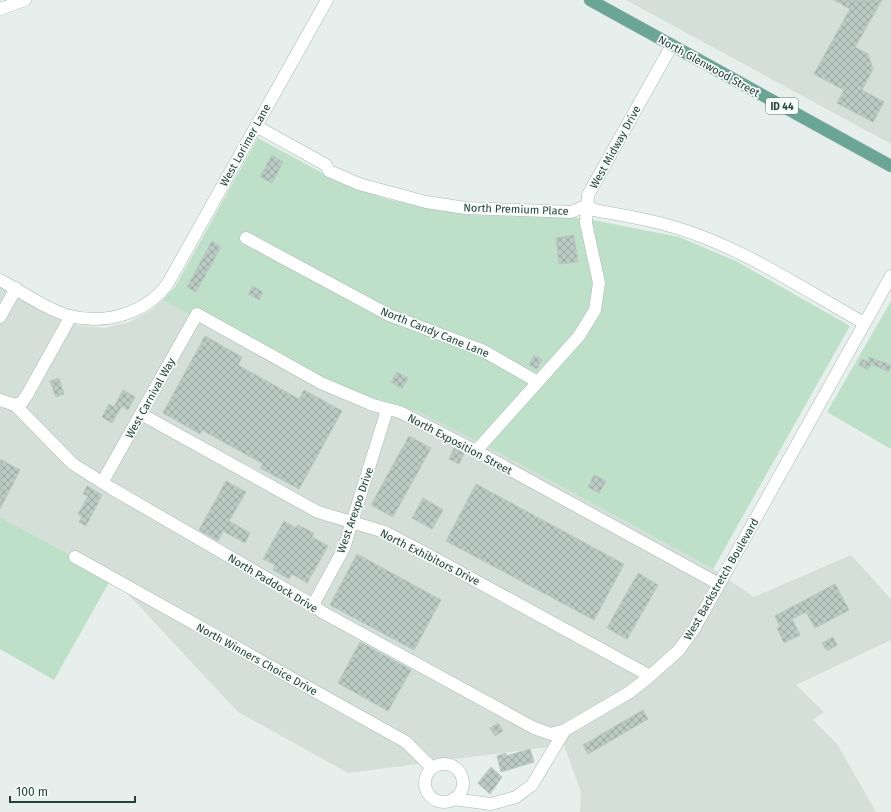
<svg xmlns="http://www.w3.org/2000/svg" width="891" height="812" font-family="'Fira Sans',sans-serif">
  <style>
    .built { fill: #d4dfda }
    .park { fill: #bfe0c8 }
    .building { fill: url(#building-cross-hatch); stroke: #b8c9c2 }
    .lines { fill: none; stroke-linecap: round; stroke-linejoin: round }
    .minor-casing { stroke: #a8b8b2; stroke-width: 13 }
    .major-casing { stroke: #c2cac8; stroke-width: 13 }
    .minor { stroke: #fff; stroke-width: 12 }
    .major { stroke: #6aa596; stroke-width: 12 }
    .labels { text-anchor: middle; stroke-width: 3.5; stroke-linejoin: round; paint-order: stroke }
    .shield { fill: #f7fbf9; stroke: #637a73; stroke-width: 1 }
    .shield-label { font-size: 10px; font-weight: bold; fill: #24423a }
    .street-label { font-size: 11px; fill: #24423a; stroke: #f7fbf9 }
  </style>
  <defs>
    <pattern id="building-cross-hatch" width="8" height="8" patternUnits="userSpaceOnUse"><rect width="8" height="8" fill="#bbcac4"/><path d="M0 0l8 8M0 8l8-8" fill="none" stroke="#98a6a0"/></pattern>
  </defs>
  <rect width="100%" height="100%" fill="#e6efeb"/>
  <path class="built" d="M626,0H891V144Z
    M0,287L57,318L81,326L104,328L130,322L153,309L163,300L298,375L416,411L492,449L713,569L754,597L851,555L891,599V640L796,685L824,712L813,720L837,744L876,812H580L581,792L564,745L348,773L238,712L112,577L0,517Z"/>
  <path class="park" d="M258,138L339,182L390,200L470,215L583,218L679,237L736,261L850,326L713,569L492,449L416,411L298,375L163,300L175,287Z
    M891,301V449L827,412Z
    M0,517L112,577L54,680L0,649Z"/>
  <path class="building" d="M834,0H882L855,47L868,54L873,69L862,90L884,102L873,122L837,103L844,90L814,74L850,9Z
    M272,155L283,162L272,183L260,177Z
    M574,235L578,262L559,264L556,238Z
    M212,241L221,247L196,292L187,287Z
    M253,286L263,292L259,300L248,294Z
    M205,336L242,357L238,365L299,399L304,390L342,411L299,489L260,468L263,464L202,430L200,434L163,413Z
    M534,355L542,359L537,369L529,365Z
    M869,357L891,365L889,372L871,364L868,370L859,365L862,359L868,362Z
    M397,372L408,378L402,389L391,382Z
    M59,378L64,394L56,397L50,381Z
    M123,390L135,397L128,410L122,406L112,423L102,417L109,404L114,407Z
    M409,436L431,448L393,517L371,505Z
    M454,448L464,453L459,464L449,459Z
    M0,459L20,470L0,509Z
    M594,475L606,481L599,493L588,487Z
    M226,481L246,492L229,521L250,533L245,543L223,531L218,541L199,530Z
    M476,484L624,564L594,620L446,541Z
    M87,486L102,495L86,526L79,522L82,517L78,514L88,496L83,494Z
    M423,498L443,510L432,529L412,518Z
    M284,521L296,528L298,525L314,533L312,537L328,546L307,583L292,574L289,579L273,570L275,565L263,559Z
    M357,554L441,600L414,650L330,605Z
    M638,573L658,585L627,639L607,628Z
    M835,584L849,610L815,628L806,612L792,619L800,635L784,643L777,628L780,627L775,616Z
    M833,637L837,645L827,651L822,643Z
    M360,642L411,670L388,711L338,683Z
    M643,710L648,719L588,754L583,745Z
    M498,723L503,731L495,736L490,728Z
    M530,749L534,762L501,772L497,756L506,753V756Z
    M491,767L502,777L490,794L478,783Z"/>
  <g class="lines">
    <g class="minor-casing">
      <path id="minor" d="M0,9L25,0
        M256,126L326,165L329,171L359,184L426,202L466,208L571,212L588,205L594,210C621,215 648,219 674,227C742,247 803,289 864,323
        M246,238L389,315L482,350L538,382
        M0,280C21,291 47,310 70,316C106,325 147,313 168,283L327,0
        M0,317L16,288
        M0,400L15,405L73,464L111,488L313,605L322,612L534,728L551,734L565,730
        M15,405L22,402L27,395L71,316
        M141,414L318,512L385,532L425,553L650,676
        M476,451L579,336L595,310L599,283L586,223L588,195L672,45
        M103,481L197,314L321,383L373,405L400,412L476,451L719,584
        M75,557L406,742L432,768
        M313,605L344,548L387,410
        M425 783a19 19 0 1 1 38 0a19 19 0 1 1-38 0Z
        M453,799L491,804L516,797L532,785L565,730L630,692L650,676L679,650L694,629L891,276"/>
    </g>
    <g class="major-casing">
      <path id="major" d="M590,0L891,166"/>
    </g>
    <use href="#minor" class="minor"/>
    <use href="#major" class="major"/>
  </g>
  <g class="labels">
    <rect class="shield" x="766" y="98" width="32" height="16" rx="3"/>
    <g class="shield-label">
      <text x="782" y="110">ID 44</text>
    </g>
    <g class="street-label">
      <text transform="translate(709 66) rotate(29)" y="4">North Glenwood Street</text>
      <text transform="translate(245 145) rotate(-61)" y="4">West Lorimer Lane</text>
      <text transform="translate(615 147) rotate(-61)" y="4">West Midway Drive</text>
      <text transform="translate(516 209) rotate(2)" y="4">North Premium Place</text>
      <text transform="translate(435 332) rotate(22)" y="4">North Candy Cane Lane</text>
      <text transform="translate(150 398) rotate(-61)" y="4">West Carnival Way</text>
      <text transform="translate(460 444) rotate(28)" y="4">North Exposition Street</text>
      <text transform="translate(355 510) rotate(-71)" y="4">West Arexpo Drive</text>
      <text transform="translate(430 557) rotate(27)" y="4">North Exhibitors Drive</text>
      <text transform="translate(721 579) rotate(-60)" y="4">West Backstretch Boulevard</text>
      <text transform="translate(273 583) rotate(31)" y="4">North Paddock Drive</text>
      <text transform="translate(257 659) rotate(29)" y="4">North Winners Choice Drive</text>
    </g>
  </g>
  <path d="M10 796v6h125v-6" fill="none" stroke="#24423a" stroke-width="2"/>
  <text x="16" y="796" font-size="12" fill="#24423a" stroke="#f7fbf9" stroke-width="3" paint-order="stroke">100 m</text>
</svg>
